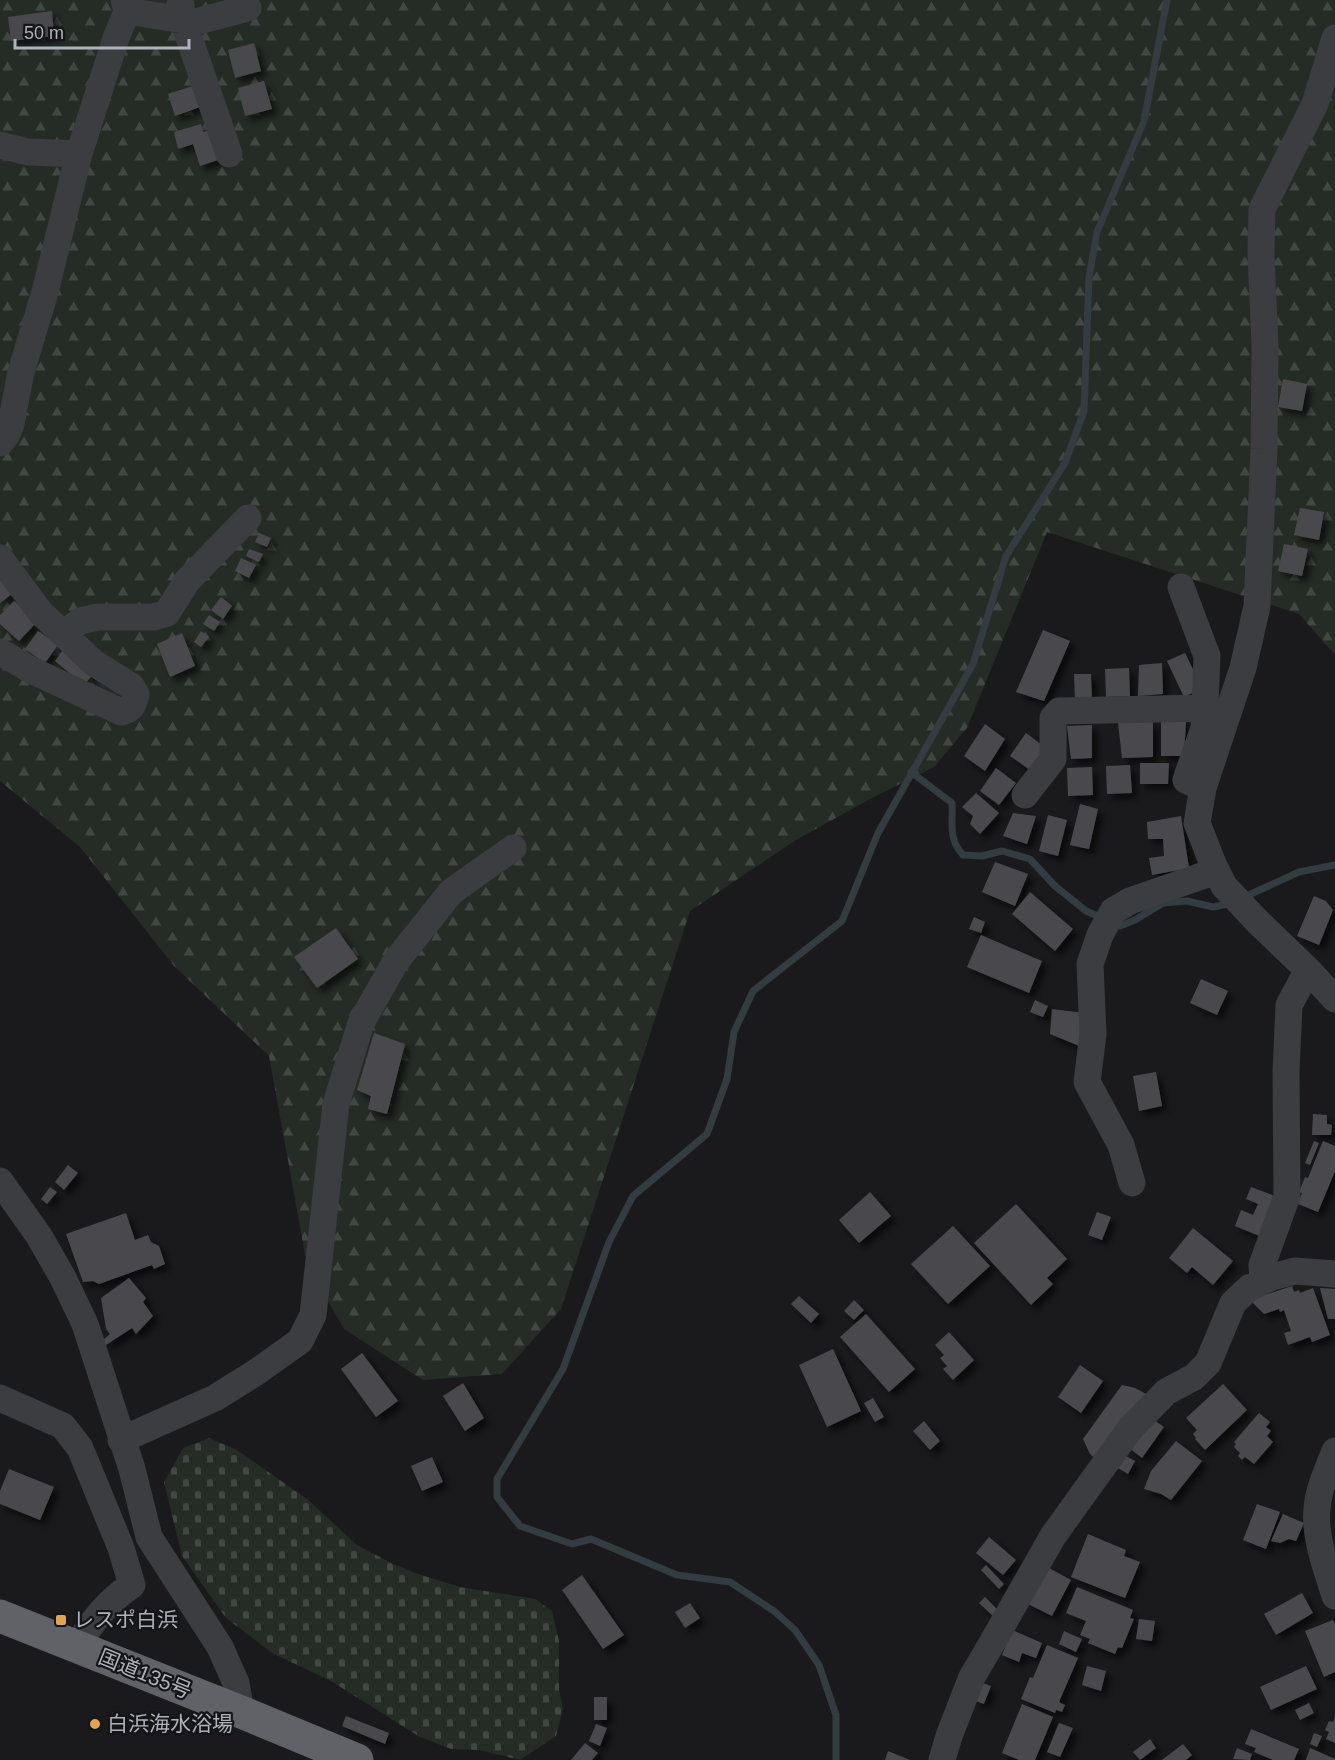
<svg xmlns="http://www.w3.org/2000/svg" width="1335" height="1760" font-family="Arial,'Noto Sans JP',sans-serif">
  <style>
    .forest { fill: url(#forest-firs) }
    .cemetery { fill: url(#cemetery-stones) }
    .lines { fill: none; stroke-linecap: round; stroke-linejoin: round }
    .stream { stroke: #333c41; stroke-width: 7 }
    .building { fill: #494a4e; filter: url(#shadow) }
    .minor { stroke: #3b3d40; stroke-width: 27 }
    .trunk { stroke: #606268; stroke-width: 33 }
    .poi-dot { fill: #e0a54e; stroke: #151517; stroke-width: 2 }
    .labels { text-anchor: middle; stroke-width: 4.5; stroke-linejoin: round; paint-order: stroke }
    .poi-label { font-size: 21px; fill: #aeb2ba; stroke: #151517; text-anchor: start }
    .street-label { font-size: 21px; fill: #aeb2ba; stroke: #151517 }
  </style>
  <defs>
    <pattern id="forest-firs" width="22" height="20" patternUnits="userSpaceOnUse" patternTransform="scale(1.5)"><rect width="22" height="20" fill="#242c25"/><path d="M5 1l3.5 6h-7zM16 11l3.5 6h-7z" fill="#414843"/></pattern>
    <pattern id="cemetery-stones" width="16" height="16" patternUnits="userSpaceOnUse" patternTransform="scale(1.5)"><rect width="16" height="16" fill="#242c25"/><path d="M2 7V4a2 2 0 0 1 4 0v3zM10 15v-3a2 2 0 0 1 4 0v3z" fill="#414843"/></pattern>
    <filter id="shadow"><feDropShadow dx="5.5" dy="5.5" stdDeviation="3" flood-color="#0009"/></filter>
  </defs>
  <rect width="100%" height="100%" fill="#1a1a1c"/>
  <path class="forest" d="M0,0H1335V655L1299,614L1047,532L967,728L934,767L870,799L796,840L690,911L561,1309L502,1374L423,1380L344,1329L307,1265L269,1056L174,966L80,847L0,781Z"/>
  <path class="cemetery" d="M209,1438L237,1450L307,1499L357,1545L393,1564L421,1575L460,1587L535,1599L552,1611L559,1641V1689L563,1709L556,1736L520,1760L479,1750L451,1749L420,1737L331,1681L272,1653L226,1618L182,1556L164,1482L183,1448Z"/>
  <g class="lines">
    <path class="stream" d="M911,772L952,803C953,823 948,839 963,855L982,856L1002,851L1030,859L1055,886L1086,911L1102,918
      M1242,898L1299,872L1335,865
      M1112,922L1120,926L1135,920L1163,903L1187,901L1213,907L1232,903
      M836,1760V1715L819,1665L795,1630L774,1611L730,1582L677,1575L591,1539L572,1544L520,1526L497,1497V1479L563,1369L609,1242L633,1196L707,1134L727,1079L734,1032L753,991L842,921L878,833L973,664L1006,556L1065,463L1084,411L1089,277L1097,232L1144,121L1167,0"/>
  </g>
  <path class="building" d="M52,11L54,36L11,41L8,17Z
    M254,43L261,71L235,78L228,50Z
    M264,81L272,109L245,116L238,88Z
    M193,86L200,107L175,116L168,94Z
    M201,124L203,132L212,130L221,159L200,166L193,144L178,149L174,132Z
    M1283,379L1307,384L1302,411L1278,407Z
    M1300,508L1324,512L1319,540L1294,535Z
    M259,533L271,538L267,547L255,542Z
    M1284,544L1308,549L1302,576L1278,571Z
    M249,549L263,554L259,562L246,556Z
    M241,558L256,565L249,578L235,571Z
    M0,577L12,594L0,603Z
    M221,597L232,606L223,619L211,610Z
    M14,601L37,622L19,641L0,624V615Z
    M209,615L220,622L214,631L203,624Z
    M1043,630L1070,641L1044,701L1016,692Z
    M38,631L58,645L45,663L25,649Z
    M201,631L209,637L201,647L194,642Z
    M182,633L195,666L170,677L157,644Z
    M63,650L93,674L84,685L55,661Z
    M1185,653L1202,688L1184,697L1167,661Z
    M1162,663L1163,694L1138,696L1139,665Z
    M1129,668L1130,696L1106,697L1105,669Z
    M1074,674H1091L1092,700L1075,701Z
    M1186,721L1184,756H1161V722Z
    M1153,722V757L1122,758L1118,723Z
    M985,724L1005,739L985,771L964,756Z
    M1092,725V758L1071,759L1067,726Z
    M1026,733L1046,748L1030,770L1010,756Z
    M1140,763H1169L1168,784H1140Z
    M1130,765L1132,793L1107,794L1106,766Z
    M1092,767L1093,795L1068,796L1067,768Z
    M996,768L1016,783L999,805L980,791Z
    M976,793L999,813L980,834L970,824L973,816L962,807Z
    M1080,804L1098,809L1089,849L1070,845Z
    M1013,813L1036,816L1027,844L1003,836Z
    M1048,815L1067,820L1058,856L1039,851Z
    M1181,816L1189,868L1152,875L1149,858L1164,856L1163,839H1148L1147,822Z
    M995,862L1028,874L1015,906L982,892Z
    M1030,892L1073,929L1055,951L1012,914Z
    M1314,896L1326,901L1333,910L1319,945L1297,936Z
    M974,917L985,922L981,933L969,929Z
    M336,928L358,959L317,988L294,957Z
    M981,935L1042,961L1029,993L967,967Z
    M1201,979L1228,991L1217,1015L1190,1003Z
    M1035,1000L1048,1006L1043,1017L1030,1012Z
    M1052,1009L1084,1013V1048L1050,1034Z
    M374,1033L405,1044L387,1114L368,1109L371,1096L357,1090Z
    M1156,1072L1162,1106L1139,1111L1133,1076Z
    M1313,1114L1327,1115V1124L1332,1125L1331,1135H1312Z
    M1314,1141L1319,1143L1310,1165L1305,1163Z
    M1323,1141L1335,1146V1171L1318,1212L1298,1204L1302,1193L1299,1192L1305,1177L1308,1178Z
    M68,1165L78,1173L64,1190L55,1182Z
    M50,1187L57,1192L47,1204L41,1199Z
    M1251,1187L1280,1198L1264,1238L1235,1226L1241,1210L1253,1215L1258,1204L1246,1199Z
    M870,1192L891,1216L859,1243L839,1220Z
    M1016,1204L1067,1259L1047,1278L1053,1284L1031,1305L974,1243Z
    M1097,1212L1111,1217L1102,1240L1088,1235Z
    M126,1213L135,1240L148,1235L151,1242L159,1246L165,1264L154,1269L152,1265L99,1284L93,1281L83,1282L66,1234Z
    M953,1226L990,1266L948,1304L911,1264Z
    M1193,1228L1233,1261L1213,1285L1192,1267L1187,1273L1169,1258Z
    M129,1278L146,1298L143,1302L153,1316L136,1334L132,1328L106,1345L103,1340L110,1334L106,1329L101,1298Z
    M1292,1286L1294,1292L1299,1290L1300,1293L1313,1288L1330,1335L1312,1342L1310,1337L1288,1345L1284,1333L1291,1331L1284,1310L1280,1312L1279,1309L1264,1314L1250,1300Z
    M1320,1288L1335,1289V1319H1328Z
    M799,1296L819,1314L811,1323L791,1304Z
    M854,1300L864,1310L854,1320L844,1311Z
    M866,1314L915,1369L889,1392L840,1337Z
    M949,1332L974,1360L953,1380L943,1369L947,1366L940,1358L944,1355L935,1345Z
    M833,1349L861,1411L827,1427L799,1365Z
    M362,1353L398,1401L376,1417L341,1369Z
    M1080,1365L1103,1381L1081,1413L1058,1397Z
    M463,1383L484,1418L465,1431L443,1396Z
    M1223,1384L1247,1410L1205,1450L1195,1439L1196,1438L1193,1434L1197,1430L1186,1418Z
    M1122,1385L1135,1388L1150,1396L1097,1460L1090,1454L1083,1439Z
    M873,1398L884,1417L875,1422L864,1403Z
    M1259,1413L1270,1422L1266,1427L1271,1431L1267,1436L1273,1442L1254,1464L1245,1457L1242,1460L1238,1456L1240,1453L1234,1447L1236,1444L1234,1442Z
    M1151,1418L1164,1427L1142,1458L1129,1448Z
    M924,1421L940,1441L930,1450L913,1431Z
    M1176,1441L1202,1461L1171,1500L1161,1494L1144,1489L1151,1471Z
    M1126,1456L1135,1461L1128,1474L1118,1468Z
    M432,1457L443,1482L422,1491L411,1466Z
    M9,1469L54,1487L40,1520L0,1504V1491Z
    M1257,1504L1280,1512L1266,1549L1243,1540Z
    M1283,1514L1304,1523L1296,1541L1289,1539L1280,1543L1271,1541Z
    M1088,1534L1126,1550L1124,1556L1140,1562L1125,1598L1071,1577Z
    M989,1537L1016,1560L1003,1575L976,1553Z
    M986,1565L1004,1584L999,1589L981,1570Z
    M1047,1567L1071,1580L1052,1616L1028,1604Z
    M582,1575L624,1635L603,1649L562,1590Z
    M1077,1587L1133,1610L1130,1618L1134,1619L1122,1648L1118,1647L1115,1654L1088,1643L1090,1639L1080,1635L1086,1621L1066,1613Z
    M1302,1593L1313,1613L1276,1635L1264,1614Z
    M985,1597L999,1611L994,1617L979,1603Z
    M690,1603L700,1618L685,1628L675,1612Z
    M1139,1619L1155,1621L1152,1641L1136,1639Z
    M1333,1620L1335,1624V1672L1324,1677L1305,1631Z
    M1012,1630L1042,1643L1036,1658L1022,1653L1019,1662L1002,1655Z
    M1064,1631L1082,1639L1076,1652L1059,1644Z
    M1047,1645L1078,1658L1059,1702L1065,1705L1062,1712L1056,1710L1055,1713L1021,1699L1030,1677L1033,1678Z
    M1087,1666L1106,1671L1101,1691L1082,1685Z
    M1306,1666L1317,1689L1271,1710L1260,1687Z
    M980,1682L991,1686L984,1704L973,1700Z
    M594,1697H607V1720H594Z
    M1309,1703L1314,1713L1300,1720L1295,1710Z
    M1022,1704L1053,1717L1035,1760H1019L1002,1753Z
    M346,1716L389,1733L385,1744L342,1726Z
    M1335,1717V1743L1326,1739L1329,1732L1325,1730L1329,1721L1333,1722Z
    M1059,1723L1073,1728L1060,1757L1047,1752Z
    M596,1724L607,1728L600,1746L589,1741Z
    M1251,1729L1299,1749L1294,1760H1273L1254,1752L1256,1748L1245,1744Z
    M1314,1733L1322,1736L1317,1747L1310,1744Z
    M1150,1739L1156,1748L1140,1760L1133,1752Z
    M585,1743L598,1753L592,1760H571Z
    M1183,1744L1192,1755L1186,1760H1162Z
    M1237,1748L1252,1754L1250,1760L1233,1759Z
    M1310,1748L1335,1759V1760H1306Z
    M888,1751L910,1760H885Z"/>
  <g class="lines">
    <path class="minor" d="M180,0L183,20L229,154
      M127,11L195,22L248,8
      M1335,38L1315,104L1262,209L1261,255L1265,346L1264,449L1257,606L1243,668L1203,788L1197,823L1213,864L1224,886L1257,921L1308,970L1335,999
      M0,145L28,152L79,154
      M0,443L7,434L11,424L21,372L45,292L79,154L116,38L127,11L124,0
      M0,558L41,613L94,663L131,686L136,694C134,704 132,710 121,712L31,670L0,652
      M1181,587L1207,656L1204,728L1186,780L1203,788
      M64,634L80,621L98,617H154L167,613L187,581L248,518
      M1025,795L1053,759V718L1059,711L1204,708
      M0,1181L39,1236L63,1278L85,1324L132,1469L149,1537L220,1647L236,1683L241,1712
      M1132,1183L1121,1145L1087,1082L1093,1034L1090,964L1100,935L1113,911L1130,901L1216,871
      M1263,1281L1262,1265L1287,1196L1286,1072L1289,1005L1308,970
      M0,1398L63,1426L80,1448L121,1548L132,1585C107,1602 92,1621 77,1647
      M121,1440L215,1398L255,1373L300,1341L313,1315L336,1104L361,1023L396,961L451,892L513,848
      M1335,1451C1328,1469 1318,1490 1317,1509C1314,1537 1327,1570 1335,1596
      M942,1760L949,1736L972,1677L992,1643L1053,1536L1130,1429L1166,1392L1194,1377L1208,1363L1233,1303L1249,1288L1272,1277L1295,1271L1335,1274"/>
    <path class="trunk" d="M0,1616L241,1712L357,1760"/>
  </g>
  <g class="poi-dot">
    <rect x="55" y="1614" width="12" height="12" rx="3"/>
    <circle cx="95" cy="1724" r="6"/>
  </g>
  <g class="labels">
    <g class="poi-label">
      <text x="73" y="1627">レスポ白浜</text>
      <text x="107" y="1731">白浜海水浴場</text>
    </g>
    <g class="street-label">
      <text transform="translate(145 1674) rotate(22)" y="7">国道135号</text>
    </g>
  </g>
  <path d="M15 39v9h174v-9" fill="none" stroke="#aeb2ba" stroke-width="3"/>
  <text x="24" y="39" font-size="18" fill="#aeb2ba" stroke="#151517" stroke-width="4.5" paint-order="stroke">50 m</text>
</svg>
